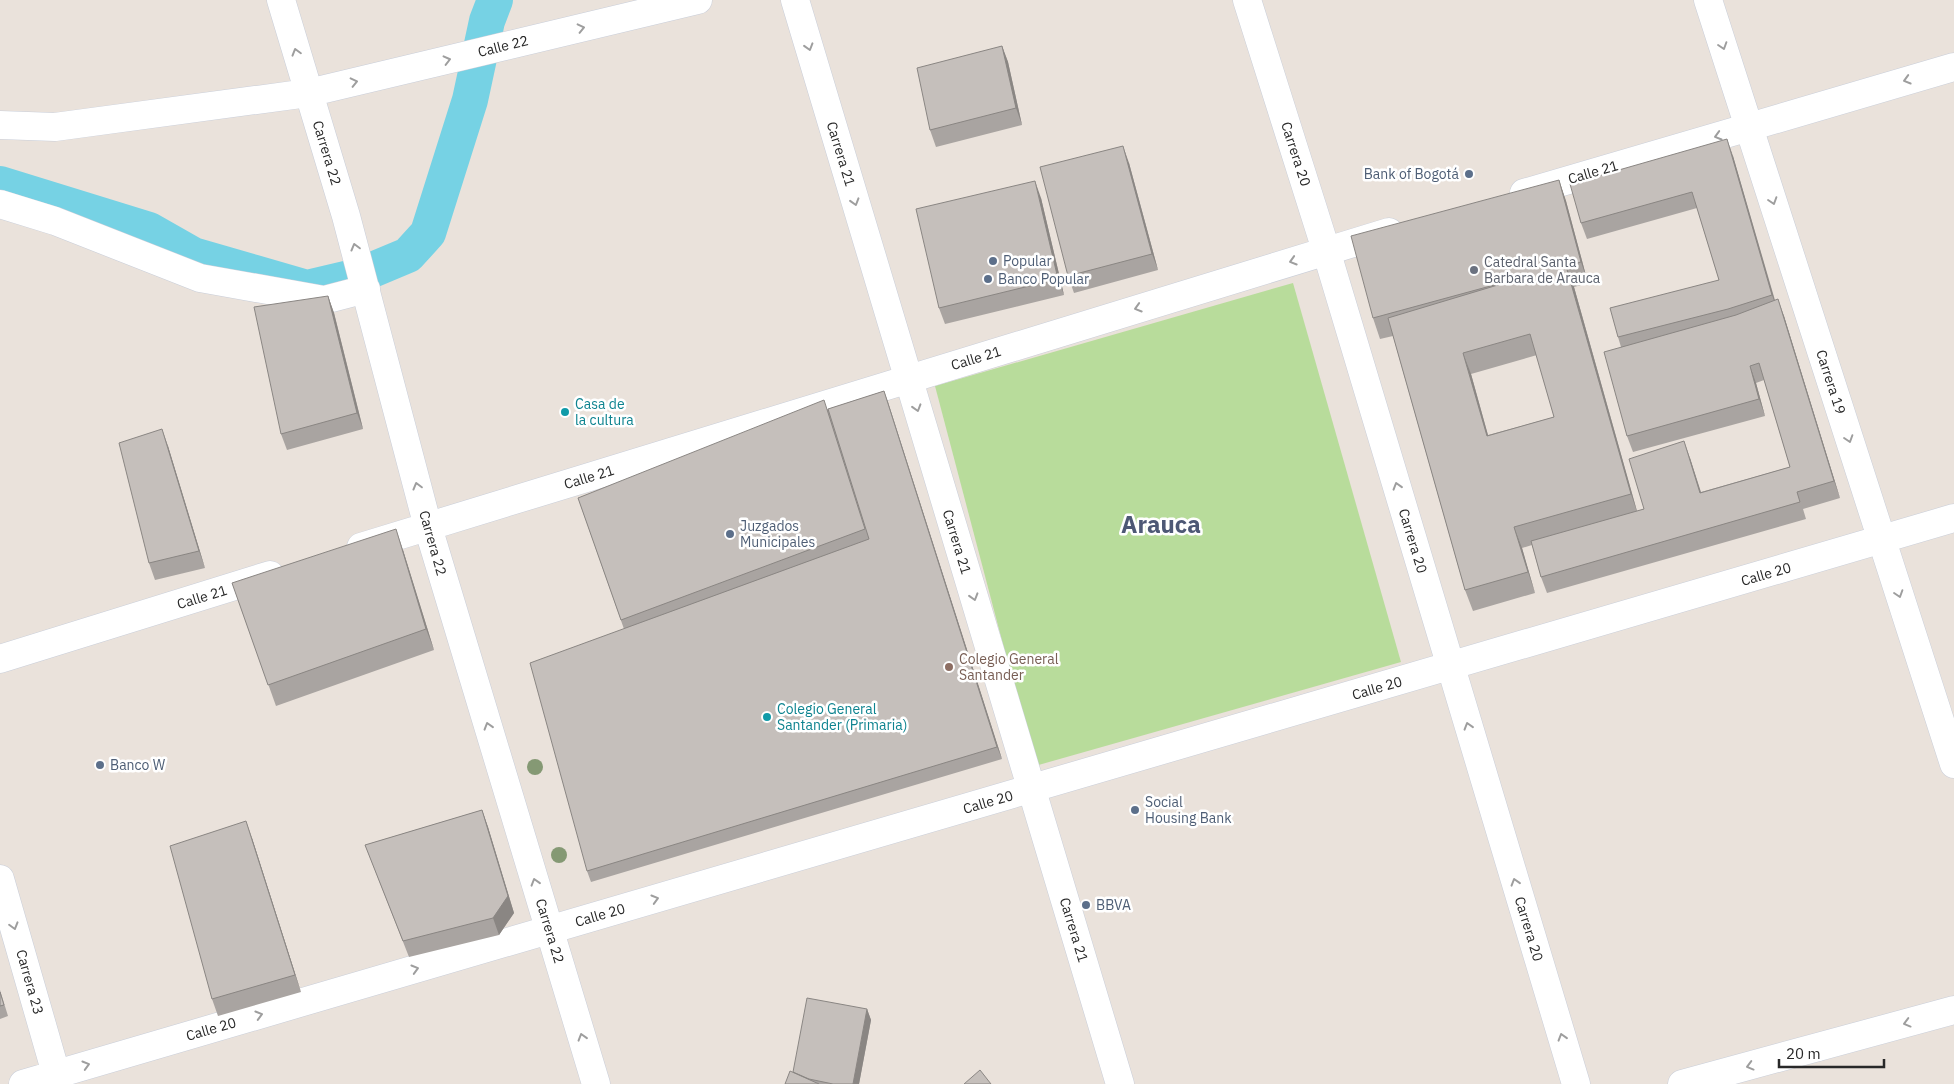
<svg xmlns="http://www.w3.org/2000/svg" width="1954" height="1084" font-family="'IBM Plex Sans',sans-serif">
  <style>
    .green { fill: #b8dc9b }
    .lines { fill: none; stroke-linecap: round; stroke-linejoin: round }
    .canal { stroke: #76d2e4; stroke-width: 36 }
    .minor-casing { stroke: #c9ced9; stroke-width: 29 }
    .minor { stroke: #fff; stroke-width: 28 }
    .tree { fill: #859974 }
    .wall { fill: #a9a4a1; fill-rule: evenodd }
    .shaded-wall { fill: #8a8683 }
    .building { fill: #c5bfbb; stroke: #8a8683; fill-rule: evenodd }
    .oneway { stroke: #9e9e9e }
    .service-dot { fill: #5c6f8a; stroke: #fff; stroke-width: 2 }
    .worship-dot { fill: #6b7280; stroke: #fff; stroke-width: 2 }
    .culture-dot { fill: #0f9aa8; stroke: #fff; stroke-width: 2 }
    .education-dot { fill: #8d6e63; stroke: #fff; stroke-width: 2 }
    .labels { text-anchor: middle; stroke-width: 5; stroke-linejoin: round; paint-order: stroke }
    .street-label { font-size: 14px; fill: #282828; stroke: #fff }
    .service-label { font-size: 14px; fill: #4e5e75; stroke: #fff; text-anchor: start }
    .worship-label { font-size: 14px; fill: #5b616d; stroke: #fff; text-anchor: start }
    .culture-label { font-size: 14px; fill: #0d838f; stroke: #fff; text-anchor: start }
    .education-label { font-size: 14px; fill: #785e54; stroke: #fff; text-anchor: start }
    .town-label { font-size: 24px; font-weight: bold; fill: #4d5875; stroke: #fff }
  </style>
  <rect width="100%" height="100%" fill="#eae2db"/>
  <path class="green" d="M1293,283L1401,662L1035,766L935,386Z"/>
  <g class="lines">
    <path class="canal" d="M0,184L149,230L193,255L307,288L358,276L408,255L428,233L470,100L487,21L495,0"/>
    <g class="minor-casing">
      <path id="minor" d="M281,0L346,216L428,527L596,1084
        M795,0L1120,1084
        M1247,0L1326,250L1576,1084
        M1708,0L1954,764
        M0,125L55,127L308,93L698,0
        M1524,193L1954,67
        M0,204L55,221L200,278L324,300L366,289
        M361,547L1389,232
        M0,659L270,575
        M0,879L59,1084
        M23,1084L1954,518
        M1682,1084L1954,1010"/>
    </g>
    <use href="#minor" class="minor"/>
  </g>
  <g class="tree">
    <circle cx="535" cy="767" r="8"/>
    <circle cx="559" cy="855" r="8"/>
  </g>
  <path class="wall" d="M1002,46L1008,62L1022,125L936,147L930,130Z
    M1733,156L1775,300L1784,316L1840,498L1803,509L1806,519L1547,593L1541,577L1532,545L1522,548L1535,593L1473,611L1465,590L1393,336L1380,339L1373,318L1559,180L1566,201L1588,283L1574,287L1637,511L1644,509L1690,458L1701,492L1790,467L1764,380L1756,383L1765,416L1633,452L1627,436L1621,347L1618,337L1719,280L1697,208L1587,239L1581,223ZM1537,355L1554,417L1488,435L1471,374Z
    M1129,163L1158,270L1074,293L1068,276Z
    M1041,198L1064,295L945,324L939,308Z
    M328,296L334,313L363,429L287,450L281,434Z
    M884,391L1002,759L591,882L587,871L624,629L578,498L828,409Z
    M168,446L205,568L155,580L149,563Z
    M403,550L434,650L276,706L232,583Z
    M482,810L488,827L514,913L499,935L409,957L365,845Z
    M252,838L301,992L218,1016L212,999Z
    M0,990L8,1016L0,1019Z
    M867,1009L871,1020L859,1084H785L793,1072Z"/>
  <path class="shaded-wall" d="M1002,46L1008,62L1022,125L1016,108Z
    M1727,139L1733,156L1778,312L1772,295Z
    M1123,146L1129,163L1158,270L1152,254Z
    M1559,180L1566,201L1588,283L1581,262Z
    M1035,181L1041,198L1064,295L1058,279Z
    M1566,266L1574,287L1638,515L1631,494Z
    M328,296L334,313L363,429L357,413Z
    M1778,299L1784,316L1840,498L1834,481Z
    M1463,353L1471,374L1494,457L1487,436Z
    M1750,366L1756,383L1765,416L1759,399Z
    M884,391L888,402L1002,759L997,747Z
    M162,429L168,446L205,568L199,551Z
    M1684,441L1690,458L1706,509L1700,493Z
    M1514,527L1522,548L1535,593L1528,572Z
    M396,529L403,550L434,650L426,629Z
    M482,810L488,827L514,913L499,935L493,918Z
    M246,821L252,838L301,992L295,975Z
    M867,1009L871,1020L859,1084H853Z"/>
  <path class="building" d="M1002,46L1016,108L930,130L917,68Z
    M1727,139L1772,295L1728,309L1618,337L1610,308L1719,280L1692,192L1581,223L1570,184Z
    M1123,146L1152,254L1068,276L1040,167Z
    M1559,180L1581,262L1566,266L1631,494L1514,527L1528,572L1465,590L1388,318L1531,275L1373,318L1351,236ZM1530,334L1554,417L1487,436L1463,353Z
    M1035,181L1058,279L939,308L916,209Z
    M328,296L357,413L281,434L254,307Z
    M1778,299L1834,481L1797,492L1800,502L1541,577L1531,541L1644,509L1629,459L1684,441L1700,493L1790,467L1759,363L1750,366L1759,399L1627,436L1604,352L1736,315Z
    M884,391L997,747L587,871L530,663L869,539L828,409Z
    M824,400L865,529L621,620L578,498Z
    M162,429L199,551L149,563L119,443Z
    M396,529L426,629L268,685L232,583Z
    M482,810L508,896L493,918L403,941L365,845Z
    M246,821L295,975L212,999L170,846Z
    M0,992L4,1005L0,1006Z
    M807,998L867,1009L853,1084H833L809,1079L793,1072Z
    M980,1070L991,1084H964Z
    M790,1071L819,1084H785Z"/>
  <defs><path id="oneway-chevron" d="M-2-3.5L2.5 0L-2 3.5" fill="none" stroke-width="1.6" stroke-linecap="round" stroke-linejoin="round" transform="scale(1.25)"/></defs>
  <g class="oneway">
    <use href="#oneway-chevron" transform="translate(581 28) rotate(-13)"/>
    <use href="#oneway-chevron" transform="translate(1723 46) rotate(72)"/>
    <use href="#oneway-chevron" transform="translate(809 47) rotate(73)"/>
    <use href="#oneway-chevron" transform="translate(296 52) rotate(-106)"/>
    <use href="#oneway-chevron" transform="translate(447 60) rotate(-14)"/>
    <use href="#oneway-chevron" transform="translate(1907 80) rotate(164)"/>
    <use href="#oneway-chevron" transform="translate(354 82) rotate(-13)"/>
    <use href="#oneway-chevron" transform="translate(1718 136) rotate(164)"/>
    <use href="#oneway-chevron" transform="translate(1773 201) rotate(72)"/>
    <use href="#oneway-chevron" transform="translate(855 202) rotate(73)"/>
    <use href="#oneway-chevron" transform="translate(355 247) rotate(-105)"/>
    <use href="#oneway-chevron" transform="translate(1293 261) rotate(163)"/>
    <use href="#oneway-chevron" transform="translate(1138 308) rotate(163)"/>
    <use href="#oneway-chevron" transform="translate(917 408) rotate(73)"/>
    <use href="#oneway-chevron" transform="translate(1849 439) rotate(72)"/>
    <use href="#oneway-chevron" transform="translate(417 486) rotate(-105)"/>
    <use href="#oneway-chevron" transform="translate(1397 486) rotate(-107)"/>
    <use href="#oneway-chevron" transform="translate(1899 594) rotate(72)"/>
    <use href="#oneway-chevron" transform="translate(974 597) rotate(73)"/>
    <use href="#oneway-chevron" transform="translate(488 726) rotate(-107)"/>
    <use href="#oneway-chevron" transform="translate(1468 726) rotate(-107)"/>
    <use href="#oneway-chevron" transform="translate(535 882) rotate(-107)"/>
    <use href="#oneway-chevron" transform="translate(1515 882) rotate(-107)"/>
    <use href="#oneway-chevron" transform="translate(655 899) rotate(-16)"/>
    <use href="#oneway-chevron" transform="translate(14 926) rotate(74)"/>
    <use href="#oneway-chevron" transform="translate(415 969) rotate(-16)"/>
    <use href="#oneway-chevron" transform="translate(259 1015) rotate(-16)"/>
    <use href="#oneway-chevron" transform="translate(1907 1023) rotate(165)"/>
    <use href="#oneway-chevron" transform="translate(582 1037) rotate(-107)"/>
    <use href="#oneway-chevron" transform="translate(1562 1037) rotate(-107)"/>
    <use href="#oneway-chevron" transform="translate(86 1065) rotate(-16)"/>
    <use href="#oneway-chevron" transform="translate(1750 1066) rotate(165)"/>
  </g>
  <g class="service-dot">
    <circle cx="1469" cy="174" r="5"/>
    <circle cx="993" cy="261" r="5"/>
    <circle cx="988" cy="279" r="5"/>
    <circle cx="730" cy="534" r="5"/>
    <circle cx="100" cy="765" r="5"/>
    <circle cx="1135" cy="810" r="5"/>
    <circle cx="1086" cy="905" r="5"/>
  </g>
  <circle class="worship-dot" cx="1474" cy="270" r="5"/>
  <g class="culture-dot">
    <circle cx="565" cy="412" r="5"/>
    <circle cx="767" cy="717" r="5"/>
  </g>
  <circle class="education-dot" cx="949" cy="667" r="5"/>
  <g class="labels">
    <g class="street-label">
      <text transform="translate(503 46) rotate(-14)" y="5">Calle 22</text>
      <text transform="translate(327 153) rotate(73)" y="5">Carrera 22</text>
      <text transform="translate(841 154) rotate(73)" y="5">Carrera 21</text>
      <text transform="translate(1296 154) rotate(72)" y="5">Carrera 20</text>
      <text transform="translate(1593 172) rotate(-16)" y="5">Calle 21</text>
      <text transform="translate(976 358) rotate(-17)" y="5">Calle 21</text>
      <text transform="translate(1831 382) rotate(72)" y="5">Carrera 19</text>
      <text transform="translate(589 477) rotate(-17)" y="5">Calle 21</text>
      <text transform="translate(1413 541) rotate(73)" y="5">Carrera 20</text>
      <text transform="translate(957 542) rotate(73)" y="5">Carrera 21</text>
      <text transform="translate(433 543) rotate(74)" y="5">Carrera 22</text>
      <text transform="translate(1766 574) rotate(-16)" y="5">Calle 20</text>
      <text transform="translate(202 597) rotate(-17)" y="5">Calle 21</text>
      <text transform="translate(1377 688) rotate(-16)" y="5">Calle 20</text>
      <text transform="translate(988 802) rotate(-16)" y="5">Calle 20</text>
      <text transform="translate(600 915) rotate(-16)" y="5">Calle 20</text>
      <text transform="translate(1529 929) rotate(73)" y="5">Carrera 20</text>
      <text transform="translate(1074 930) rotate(73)" y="5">Carrera 21</text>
      <text transform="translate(550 931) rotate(73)" y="5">Carrera 22</text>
      <text transform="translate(30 982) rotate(74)" y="5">Carrera 23</text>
      <text transform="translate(211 1029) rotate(-16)" y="5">Calle 20</text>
    </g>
    <g class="service-label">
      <text x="1459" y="179" text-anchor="end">Bank of Bogotá</text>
      <text x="1003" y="266">Popular</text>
      <text x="998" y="284">Banco Popular</text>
      <text x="740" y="531">Juzgados<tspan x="740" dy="16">Municipales</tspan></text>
      <text x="110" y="770">Banco W</text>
      <text x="1145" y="807">Social<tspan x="1145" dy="16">Housing Bank</tspan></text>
      <text x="1096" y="910">BBVA</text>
    </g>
    <g class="worship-label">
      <text x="1484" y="267">Catedral Santa<tspan x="1484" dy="16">Barbara de Arauca</tspan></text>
    </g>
    <g class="culture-label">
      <text x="575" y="409">Casa de<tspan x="575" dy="16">la cultura</tspan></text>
      <text x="777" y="714">Colegio General<tspan x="777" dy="16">Santander (Primaria)</tspan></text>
    </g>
    <g class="education-label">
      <text x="959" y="664">Colegio General<tspan x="959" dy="16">Santander</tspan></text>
    </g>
    <g class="town-label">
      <text x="1161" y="533">Arauca</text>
    </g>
  </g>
  <path d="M1779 1059v8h105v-8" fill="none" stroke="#282828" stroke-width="2.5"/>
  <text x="1786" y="1059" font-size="15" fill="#282828" stroke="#ffffff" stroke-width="4" paint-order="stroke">20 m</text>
</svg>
